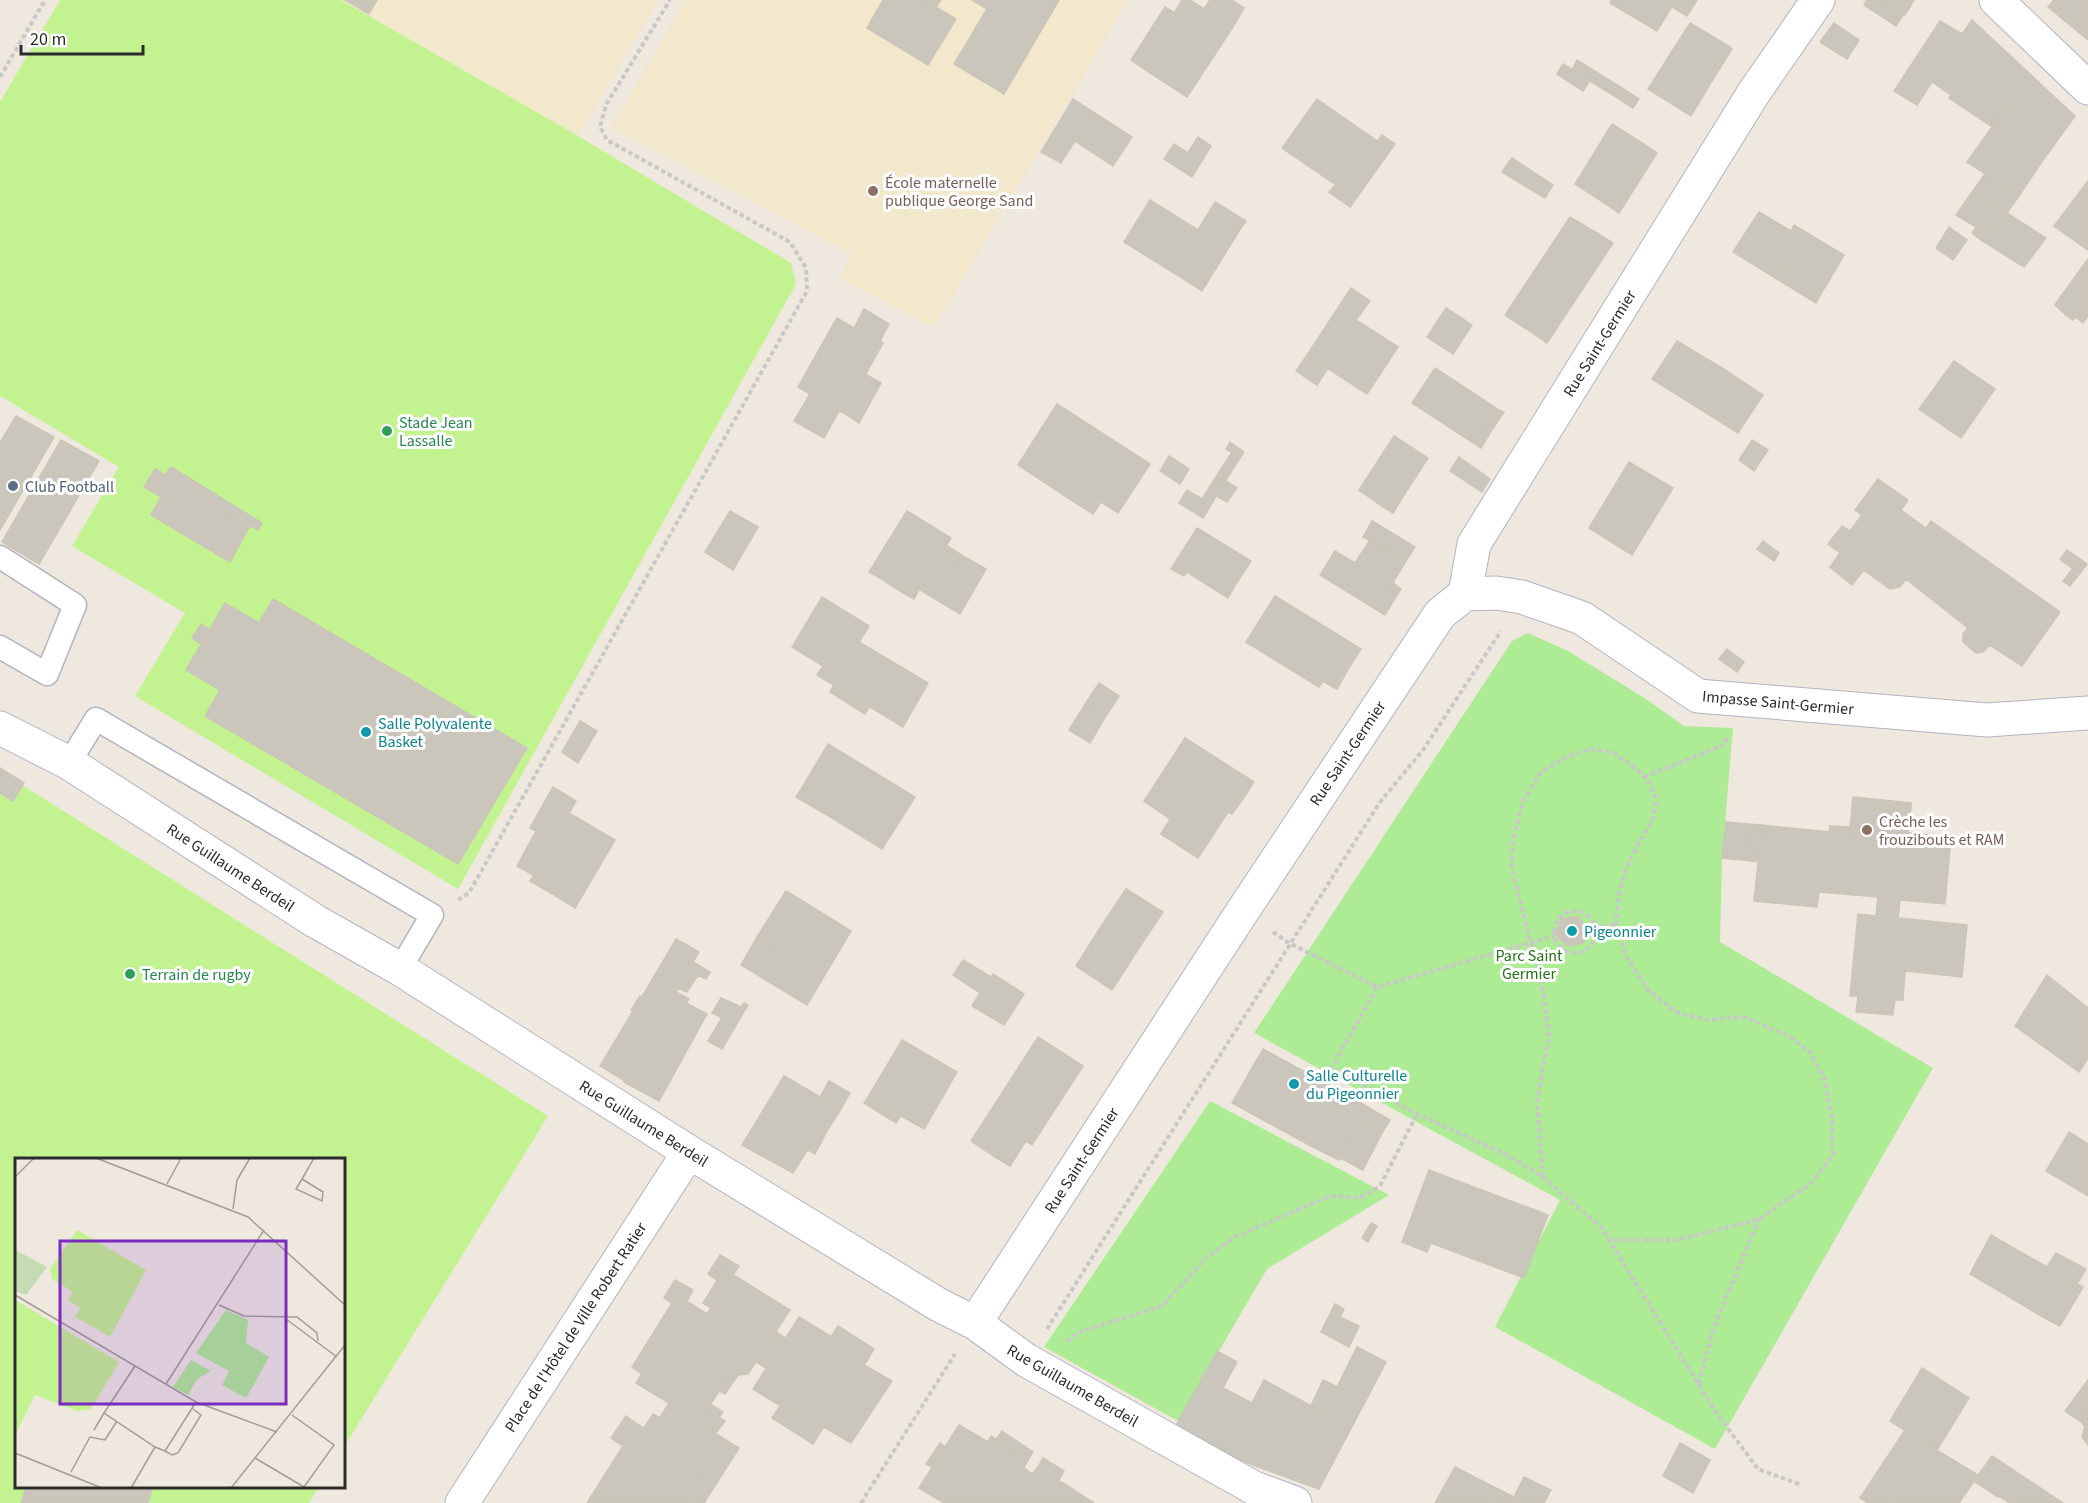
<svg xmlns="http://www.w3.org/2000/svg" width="2088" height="1503" font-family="'Source Sans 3',sans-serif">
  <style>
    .education { fill: #f2e8cc }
    .green { fill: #aeeb95 }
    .pitch { fill: #c3f390 }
    .building { fill: #cac6bc; stroke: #cbc5b7; stroke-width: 1.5 }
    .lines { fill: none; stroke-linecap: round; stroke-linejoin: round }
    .lane-casing { stroke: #b1b3c1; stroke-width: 25 }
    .street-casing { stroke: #b1b3c1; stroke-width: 35 }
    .secondary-casing { stroke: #b1b3c1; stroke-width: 35 }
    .path { stroke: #c8c8c8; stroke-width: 4; stroke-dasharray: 4.5 3; stroke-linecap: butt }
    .lane { stroke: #fff; stroke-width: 22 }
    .street { stroke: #fff; stroke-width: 33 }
    .secondary { stroke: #fff; stroke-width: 33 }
    .education-dot { fill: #8d6e63; stroke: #fff; stroke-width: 2 }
    .leisure-dot { fill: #2e9e5b; stroke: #fff; stroke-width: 2 }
    .service-dot { fill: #5c6f8a; stroke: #fff; stroke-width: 2 }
    .culture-dot { fill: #0f9aa8; stroke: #fff; stroke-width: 2 }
    .labels { text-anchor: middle; stroke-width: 6; stroke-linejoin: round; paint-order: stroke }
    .education-label { font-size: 16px; fill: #785e54; stroke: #fff; text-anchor: start }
    .street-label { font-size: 16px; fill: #2c2c2c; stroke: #fff }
    .leisure-label { font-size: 16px; fill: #27864d; stroke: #fff; text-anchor: start }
    .service-label { font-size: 16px; fill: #4e5e75; stroke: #fff; text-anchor: start }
    .culture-label { font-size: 16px; fill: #0d838f; stroke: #fff; text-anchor: start }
    .park-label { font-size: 16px; fill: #227213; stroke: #fff }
    .inset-road { fill: none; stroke: #a19d97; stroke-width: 1.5 }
    .view { fill: #7b2cbf; fill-opacity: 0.15; stroke: #7b2cbf; stroke-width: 3 }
    .inset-edge { fill: none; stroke: #2c2c2c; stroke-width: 3 }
  </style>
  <rect width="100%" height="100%" fill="#efe8de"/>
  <path class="education" d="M341,0H658L578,136Z
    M686,0H1128L934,327L840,279L852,254L611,128Z"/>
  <path class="green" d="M1528,633L1568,651L1646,699L1684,726L1733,728L1722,858L1720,942L1933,1068L1715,1449L1495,1327L1560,1200L1254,1033L1512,641Z
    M1210,1101L1389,1195L1267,1269L1178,1421L1044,1347Z"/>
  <path class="pitch" d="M60,0H341L578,136L791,263L796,284L458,889L135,696L185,613L72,546L119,467L0,396V102Z
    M0,771L548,1116L344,1447V1160H16V1486L319,1487L309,1503H0Z"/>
  <path class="building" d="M345,0H360L373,7L369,14Z
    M360,0H377L373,7Z
    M883,0H924L956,19L928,65L867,28Z
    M924,0H941L936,7Z
    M972,0H1059L1004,94L954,64L987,9Z
    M1182,0H1190L1233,27L1187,97L1144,69L1179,16L1174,13Z
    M1210,0H1232L1244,8L1233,27L1204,9Z
    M1612,0H1676L1657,31L1610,3Z
    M1676,0H1697L1687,16L1672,7Z
    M1867,0H1881L1903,15L1896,26L1864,5Z
    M1881,0H1914L1905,15Z
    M2054,0H2088V31L2052,2Z
    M2052,2L2088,31V40L2048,7Z
    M1165,7L1179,16L1144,69L1131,60Z
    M1972,20L2030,74L1991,126L1949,98L1951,95L1932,82L1917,105L1894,91L1940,21L1962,34Z
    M1690,23L1727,45L1707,78L1712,81L1691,116L1648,89Z
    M1834,23L1859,40L1847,59L1820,42Z
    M1727,45L1732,49L1712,81L1707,78Z
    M1577,60L1622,88L1616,97L1572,70Z
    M1563,64L1590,80L1583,91L1557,74Z
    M2030,74L2048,91L2010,141L2041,163L2019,196L1967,162Z
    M1622,88L1639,99L1633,108L1616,97Z
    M2048,91L2075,116L2041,163L2010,141Z
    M1073,99L1093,112L1061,163L1041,152Z
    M1317,99L1377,141L1342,189L1282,148Z
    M1093,112L1132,137L1113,166L1075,141Z
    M1612,124L1650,148L1612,208L1575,184Z
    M1382,135L1395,144L1350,207L1329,192L1335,185L1342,189Z
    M1198,137L1211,146L1192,177L1164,159L1174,144L1188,153Z
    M1650,148L1657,153L1619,213L1612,208Z
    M1512,158L1553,185L1545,198L1502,172Z
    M1985,174L2019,196L2007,213L1972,192Z
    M2088,181V250L2054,226Z
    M1972,192L2007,213L1996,229L1990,226L1992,223L1963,205Z
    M1150,200L1198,230L1209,212L1239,231L1210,278L1198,271L1190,283L1124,242Z
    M1215,202L1246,221L1239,231L1209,212Z
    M1963,205L1992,223L1990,226L1981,220L1976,227L1956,215Z
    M1759,212L1791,231L1794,225L1844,255L1821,294L1787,275L1790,271L1778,265L1772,276L1733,252Z
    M2007,213L2046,238L2024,267L1981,240L1990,226L1996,229Z
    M1570,217L1597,233L1534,334L1505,315Z
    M1981,220L1990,226L1981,240L1972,233Z
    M1949,227L1967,240L1953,260L1936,248Z
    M1597,233L1613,243L1547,343L1534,334Z
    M2088,259V316L2083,323L2076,317L2073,320L2066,315L2073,305L2061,296Z
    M1778,265L1790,271L1787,275L1821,294L1816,303L1772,276Z
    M1198,271L1210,278L1202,291L1190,283Z
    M1351,288L1370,301L1356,320L1398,347L1367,394L1307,355Z
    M2061,296L2073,305L2066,315L2055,305Z
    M1446,308L1472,325L1453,354L1427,337Z
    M864,309L889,324L880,341L883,343L844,413L839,411L824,438L794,421L810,394L798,387L837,318L854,328Z
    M1677,341L1727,371L1722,378L1738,387L1742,381L1763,395L1738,433L1652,379Z
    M1307,355L1328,368L1317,385L1296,371Z
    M1954,361L1995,389L1961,438L1919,409Z
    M1435,368L1499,410L1485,430L1490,433L1481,448L1412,403Z
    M1727,371L1742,381L1738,387L1722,378Z
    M865,374L881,383L859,423L844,413Z
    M1057,404L1150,464L1118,513L1077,486L1068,498L1018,465Z
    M1499,410L1504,412L1490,433L1485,430Z
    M16,416L54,437L0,530V443Z
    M1394,436L1428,458L1399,503L1390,496L1383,507L1359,490Z
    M61,440L99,461L39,564L2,542Z
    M1752,440L1768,450L1754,471L1739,460Z
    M1230,442L1244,452L1240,458L1226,449Z
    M1232,452L1240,458L1221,488L1212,483Z
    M1169,456L1189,469L1180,484L1160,471Z
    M1459,457L1490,479L1482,492L1450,471Z
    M1629,462L1673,488L1632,555L1589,528Z
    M171,467L262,523L258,530L165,475Z
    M155,469L250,526L230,562L151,515L161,497L144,487Z
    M1878,479L1908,500L1901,510L1926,528L1931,521L2060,612L2022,666L1990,645L1983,652L1976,653L1963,642V634L1968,628L1906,579L1900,587L1890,589L1828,544L1842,526L1850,531L1862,515L1855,510Z
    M1226,481L1237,488L1227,502L1216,496Z
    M1212,483L1221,488L1203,518L1179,503L1187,490L1202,499Z
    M1077,486L1101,502L1093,514L1068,498Z
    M1390,496L1399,503L1393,513L1383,507Z
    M730,511L758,527L733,570L705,552Z
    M907,511L951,538L941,554L958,563L963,556L986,569L960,614L917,588L919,584L912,579L903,593L880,578L905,536L895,530Z
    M1372,521L1415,547L1406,561L1363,537Z
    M1197,528L1251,561L1236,584L1196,559L1184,576L1171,569Z
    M895,530L905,536L880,578L869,572Z
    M1370,540L1406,561L1389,589L1397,595L1385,615L1320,575L1335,551L1355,563Z
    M1763,541L1779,553L1774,561L1757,549Z
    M946,545L963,556L958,563L941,554Z
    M2067,550L2080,559L2073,569L2060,559Z
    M1840,553L1864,570L1852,585L1830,567Z
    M1196,559L1236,584L1228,598L1187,572Z
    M2080,559L2087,564L2070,586L2063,581Z
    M912,579L919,584L917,588L919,590L914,599L903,593Z
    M1393,583L1401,589L1397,595L1389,589Z
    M1275,596L1361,649L1347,671L1342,668L1331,686L1323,681L1319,687L1246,642Z
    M822,597L869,626L859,642L928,683L903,727L817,675L823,666L792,647Z
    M273,599L527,748L458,864L205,716L220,690L186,670L225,603L259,623Z
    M201,624L210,630L201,644L192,638Z
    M1727,649L1744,662L1737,672L1719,659Z
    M1342,668L1347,671L1337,689L1331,686Z
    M1099,683L1119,696L1104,719L1084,706Z
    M834,685L870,706L865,714L830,692Z
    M1084,706L1104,719L1090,743L1069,730Z
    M580,721L597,731L578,763L562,752Z
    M1185,738L1251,780L1240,797L1243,799L1232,814L1228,812L1198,858L1161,834L1170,819L1144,801Z
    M828,744L915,797L882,849L832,818L838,808L803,786Z
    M0,768L24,783L13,801L0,793Z
    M1251,780L1254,782L1243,799L1240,797Z
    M803,786L838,808L832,818L796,797Z
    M553,787L576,801L569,813L615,840L575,908L554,895L557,889L517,866L536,831L530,828Z
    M1853,797L1911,803V807L1886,805L1873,807L1862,817L1858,841L1849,840Z
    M1886,805L1911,807L1908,833L1951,837L1945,904L1900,900L1898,918L1967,925L1962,977L1905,971L1903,1000H1895L1893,1015L1856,1012L1858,996H1850L1858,914L1876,916L1878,897L1819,892L1817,907L1754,901L1762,825L1829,832L1830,826L1851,827L1849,840L1858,841L1862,817L1873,807Z
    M1726,822L1747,824L1743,860L1722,858Z
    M1747,824L1762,825L1758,862L1743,860Z
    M534,876L557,889L554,895L530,881Z
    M1126,889L1163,912L1137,951L1100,928Z
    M786,891L801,900L773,947L757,937Z
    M801,900L851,931L807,1005L741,965L757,937L773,947Z
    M1577,916L1588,928L1583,943L1567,946L1556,935L1561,919Z
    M1100,928L1137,951L1112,990L1076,966Z
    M676,939L699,952L693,962L710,972L706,979L698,975L687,992L678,988L676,992L689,999L686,1003L707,1014L659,1101L624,1082L625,1081L600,1066L633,1011L631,1010L640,996L642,997Z
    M963,960L991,977L993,974L1024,994L1004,1025L972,1006L980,993L953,975Z
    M2047,975L2088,1008V1058L2079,1072L2015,1026Z
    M721,998L741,1007L744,1003L748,1005L722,1049L708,1041L722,1018L712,1013Z
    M1038,1037L1083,1066L1032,1145L1012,1132L995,1157L971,1141Z
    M902,1040L957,1072L924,1129L868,1097Z
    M1263,1049L1340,1091L1309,1145L1232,1103Z
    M784,1076L841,1109L827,1131L821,1128L793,1173L742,1145Z
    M829,1081L850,1093L841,1109L820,1097Z
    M1340,1091L1390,1120L1382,1133L1361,1122L1339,1160L1309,1145Z
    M868,1097L901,1115L896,1123L864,1103Z
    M1361,1122L1382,1133L1363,1170L1340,1158Z
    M821,1128L827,1131L815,1154L808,1150Z
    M1012,1132L1026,1141L1010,1166L995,1157Z
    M2069,1132L2088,1144V1196L2046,1171Z
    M1429,1170L1548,1215L1524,1278L1431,1243L1427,1252L1402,1242Z
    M1371,1223L1377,1226L1368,1242L1362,1238Z
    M1991,1235L2047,1267L2056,1253L2086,1269L2077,1284L2071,1280L2048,1320L1970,1274Z
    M720,1255L739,1266L733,1275L724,1269L717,1280L708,1274Z
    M724,1269L790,1310L748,1374L738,1375L731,1370L727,1376L718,1379L712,1387L719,1391L699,1423L726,1440L685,1503H599L606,1492L597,1487L637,1424L644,1428L653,1414L660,1418L669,1403L636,1383L658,1349L647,1343L677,1295L707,1314L711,1308L703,1303Z
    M675,1280L693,1290L687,1301L677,1295L672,1303L664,1298Z
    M2071,1280L2083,1287L2060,1326L2048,1320Z
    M1335,1304L1344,1309L1340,1317L1359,1326L1349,1347L1321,1332Z
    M799,1317L868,1359L864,1365L892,1381L851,1443L824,1427L821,1431L753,1389Z
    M838,1326L874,1349L868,1359L831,1337Z
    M776,1331L785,1338L766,1368L756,1362Z
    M647,1343L658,1349L642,1374L632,1367Z
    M1357,1347L1386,1362L1319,1489L1223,1454L1175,1427L1217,1351L1237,1362L1223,1388L1252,1403L1264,1380L1324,1413Z
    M1922,1368L1969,1398L1937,1450L1890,1421Z
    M731,1370L738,1375L725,1394L712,1387L718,1379L727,1376Z
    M1323,1380L1338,1387L1324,1413L1311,1406Z
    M2088,1380V1412L2081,1422L2065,1411Z
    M710,1404L723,1412L719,1417L725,1421L716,1433L699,1423Z
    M780,1406L821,1431L813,1444L772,1418Z
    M2088,1412V1445L2082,1437L2085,1426L2081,1422Z
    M626,1416L637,1424L623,1446L611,1438Z
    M959,1425L988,1442L991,1436L1028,1460L1024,1468L1032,1474L1038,1467L1094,1503H944L919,1488Z
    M1905,1430L1928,1445L1890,1503H1868L1860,1498Z
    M1002,1431L1033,1452L1028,1460L996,1440Z
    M726,1440L739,1448L704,1503H685Z
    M940,1443L946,1447L932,1467L926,1464Z
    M1680,1443L1710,1460L1693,1493L1663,1476Z
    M1928,1445L1978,1475L1959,1503H1890Z
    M1992,1456L2063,1503H2010L1999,1496L1998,1497L1974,1481Z
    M1043,1458L1064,1471L1059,1480L1038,1467Z
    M1455,1467L1496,1488L1488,1503H1435Z
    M1524,1477L1551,1490L1544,1503H1525L1514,1497Z
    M27,1486H153L148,1503H21Z
    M597,1487L606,1492L599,1503H587Z
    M1496,1488L1514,1497L1525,1503H1488Z"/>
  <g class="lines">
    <g class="lane-casing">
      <path id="lane" d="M0,557L75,605L47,674L0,647
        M69,763L96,719L432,915L400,969"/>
    </g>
    <g class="street-casing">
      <path id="street" d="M1465,594L1496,593L1522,597L1582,618L1698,696L1987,720L2088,713
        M0,728L69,763L315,921L400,969L689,1152L939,1305L975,1323L1026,1360L1254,1488L1295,1503
        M975,1323L1242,912L1440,614L1465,594L1474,544L1753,94L1818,0
        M462,1503L689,1152"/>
    </g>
    <g class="secondary-casing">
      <path id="secondary" d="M1996,0L2088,88"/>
    </g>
    <path class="path" d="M0,77L45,0
      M1644,777L1726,744V737
      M458,900L469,893L807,291L806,268L790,242L607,140L600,127L606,105L670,0
      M1554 932a21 21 0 1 1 42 0a21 21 0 1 1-42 0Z
      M1595,927L1616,925
      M1273,932L1289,943L1377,987L1554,936
      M1377,987L1332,1068L1417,1114L1507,1155L1543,1177L1601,1227L1717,1414L1758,1469L1799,1484
      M1543,1177L1537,1101L1549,1035L1543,990L1511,867L1514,834L1524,799L1542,771L1567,757L1591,749L1612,752L1637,769L1650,784L1656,799L1653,819L1629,861L1619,893L1616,925L1626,956L1648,990L1676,1012L1706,1020L1744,1017L1789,1036L1810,1053L1824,1078L1832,1118L1833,1155L1811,1183L1760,1219L1677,1240H1608
      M1047,1329L1380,802L1423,750L1501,631
      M1067,1341L1079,1332L1162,1306L1207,1257L1237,1236L1330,1196L1360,1198L1380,1186L1417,1114
      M1699,1384L1714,1327L1759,1219
      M861,1503L955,1354"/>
    <use href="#lane" class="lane"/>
    <use href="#street" class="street"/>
    <use href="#secondary" class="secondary"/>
  </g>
  <g class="education-dot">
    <circle cx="873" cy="191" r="6"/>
    <circle cx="1867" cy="830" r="6"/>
  </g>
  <g class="leisure-dot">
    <circle cx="387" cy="431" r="6"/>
    <circle cx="130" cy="974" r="6"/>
  </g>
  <circle class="service-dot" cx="13" cy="486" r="6"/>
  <g class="culture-dot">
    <circle cx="366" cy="732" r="6"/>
    <circle cx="1572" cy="931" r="6"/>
    <circle cx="1294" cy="1084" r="6"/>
  </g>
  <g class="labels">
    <g class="education-label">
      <text x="885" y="188">École maternelle<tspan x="885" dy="18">publique George Sand</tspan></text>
      <text x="1879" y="827">Crèche les<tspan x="1879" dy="18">frouzibouts et RAM</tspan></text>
    </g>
    <g class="street-label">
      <text transform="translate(1599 343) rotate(-58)" y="6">Rue Saint-Germier</text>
      <text transform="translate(1778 702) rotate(5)" y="6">Impasse Saint-Germier</text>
      <text transform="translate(1347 753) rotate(-56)" y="6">Rue Saint-Germier</text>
      <text transform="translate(231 867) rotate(33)" y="6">Rue Guillaume Berdeil</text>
      <text transform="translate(644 1123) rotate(32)" y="6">Rue Guillaume Berdeil</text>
      <text transform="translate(1081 1160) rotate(-57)" y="6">Rue Saint-Germier</text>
      <text transform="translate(575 1327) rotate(-57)" y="6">Place de l'Hôtel de Ville Robert Ratier</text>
      <text transform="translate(1073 1385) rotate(30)" y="6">Rue Guillaume Berdeil</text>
    </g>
    <g class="leisure-label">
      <text x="399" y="428">Stade Jean<tspan x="399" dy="18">Lassalle</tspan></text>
      <text x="142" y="980">Terrain de rugby</text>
    </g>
    <g class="service-label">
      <text x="25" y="492">Club Football</text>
    </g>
    <g class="culture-label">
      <text x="378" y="729">Salle Polyvalente<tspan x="378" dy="18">Basket</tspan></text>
      <text x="1584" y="937">Pigeonnier</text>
      <text x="1306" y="1081">Salle Culturelle<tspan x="1306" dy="18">du Pigeonnier</tspan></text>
    </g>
    <g class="park-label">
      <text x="1529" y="961">Parc Saint<tspan x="1529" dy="18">Germier</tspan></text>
    </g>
  </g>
  <g transform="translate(15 1158)">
    <rect width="330" height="330" fill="#efe8de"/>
    <path d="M211,152L233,162L231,185L254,199L231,240L207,227L214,213L181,195ZM176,202L196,213L182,221L173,237L158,229Z" fill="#aeeb95"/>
    <path d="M0,92L32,109L11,137L0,133Z" fill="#c4dbb3"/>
    <path d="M62,72L131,112L95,179L60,159L65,150L53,142L58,134L37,121L35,111ZM0,142L104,204L76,251L62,253L20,237L0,277Z" fill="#c3f390"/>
    <path class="inset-road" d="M81,0L233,59L330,147M0,19L19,0M287,21L308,34L307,43L281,31L287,21L299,0M152,26L166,0M218,51L222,22L235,0M0,137L181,244L262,274M204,147L229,158L282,159L302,175L303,183M271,161L322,199M120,208L89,255L140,289L150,293L181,244M151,226L249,72M79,272L89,255M150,293L157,297L163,295L186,257L178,251M0,295L87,330M240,300L289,329L319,287L277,257M56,314L75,279L90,282L102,263M116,330L140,289M216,330L330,187"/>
    <path class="view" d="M45,83H271V246H45Z"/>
    <rect width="330" height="330" class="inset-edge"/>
  </g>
  <path d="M21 45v9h122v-9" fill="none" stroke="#2c2c2c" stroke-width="3"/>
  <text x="30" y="45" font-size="18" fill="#2c2c2c" stroke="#ffffff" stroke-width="4.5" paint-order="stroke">20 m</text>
</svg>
